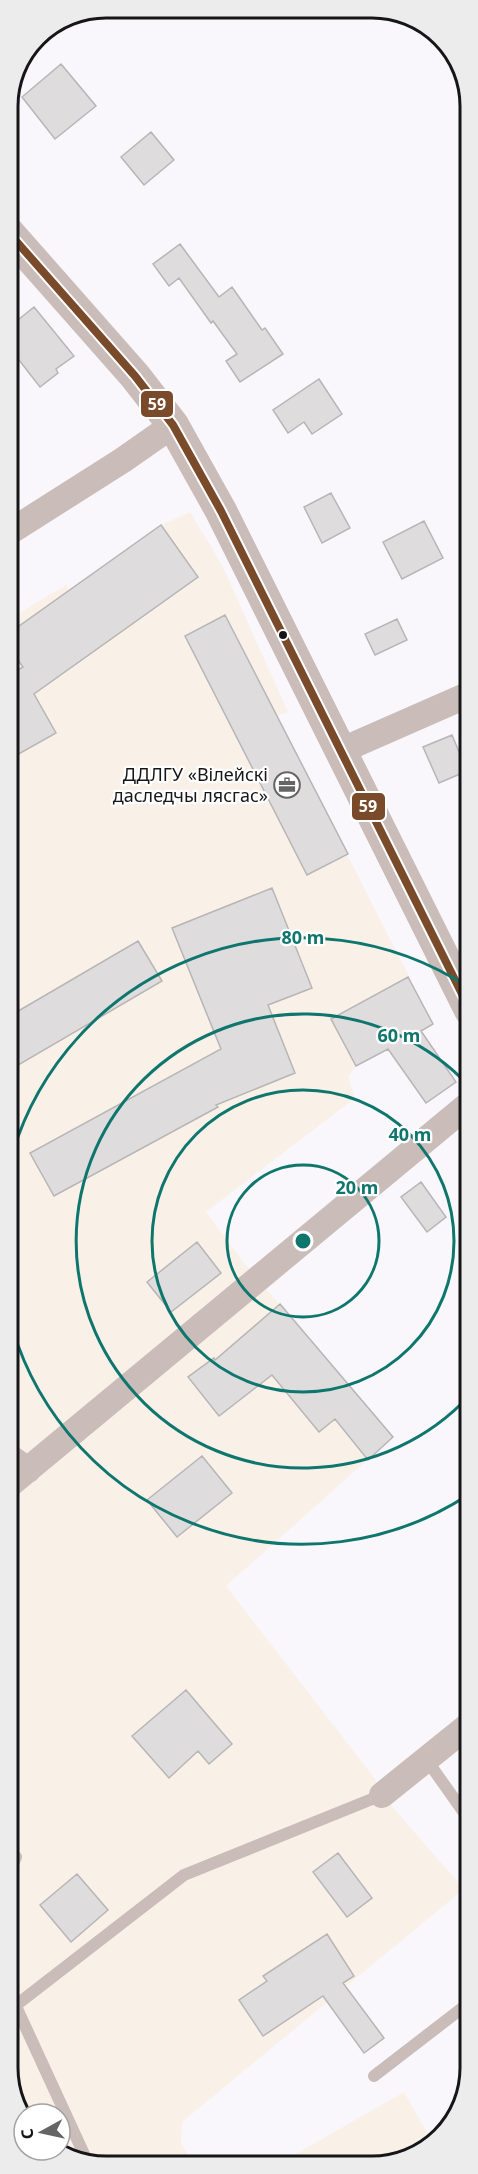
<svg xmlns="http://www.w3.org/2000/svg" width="478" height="2174" font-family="'Noto Sans',sans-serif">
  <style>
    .industrial { fill: #f9f0e8 }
    .building { fill: #dfdcdd; stroke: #b7b5b6; stroke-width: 1.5 }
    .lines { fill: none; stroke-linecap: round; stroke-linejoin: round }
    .service { stroke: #c9bcb9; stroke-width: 12 }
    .minor { stroke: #c9bcb9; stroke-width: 26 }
    .tertiary { stroke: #c9bcb9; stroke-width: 32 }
    .bus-1-casing { stroke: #fff; stroke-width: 12 }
    .bus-1 { stroke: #7a4b2a; stroke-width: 8 }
    .ring { fill: none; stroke: #0f766e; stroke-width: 3 }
    .bus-dot { fill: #161618; stroke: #fff; stroke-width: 2 }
    .labels { text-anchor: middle; stroke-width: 4.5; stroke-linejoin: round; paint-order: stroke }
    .poi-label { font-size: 18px; fill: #161618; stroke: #fff; text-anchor: end }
    .rim { fill: none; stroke: #161618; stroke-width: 3 }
    .centre { fill: #0f766e; stroke: #fff; stroke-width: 3 }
    .ring-label { font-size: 18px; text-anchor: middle; font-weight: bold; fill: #0f766e; stroke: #fff; stroke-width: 4.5; stroke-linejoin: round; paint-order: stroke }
    .line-badge { stroke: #fff; stroke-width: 2 }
    .badge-label { font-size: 16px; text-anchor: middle; font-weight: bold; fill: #fff }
  </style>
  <rect width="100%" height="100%" fill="#f9f7fb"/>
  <path class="industrial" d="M190,512L222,565L288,712L277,716L433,1024L356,1066L348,1077L355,1098L206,1212L243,1262L393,1437L226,1586L375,1779L382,1795L464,1889L182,2122L181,2143L194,2165H87L60,2149V2114L24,2115L8,2080V620L66,585L69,590L161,525Z
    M404,2092L432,2141L384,2166L277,2165Z"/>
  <path class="building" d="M61,64L96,106L55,139L22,97Z
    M151,132L174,160L144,185L121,157Z
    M180,244L219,297L232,287L262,330L265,328L283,354L240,382L226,361L237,354L213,321L211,323L179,278L169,286L153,264Z
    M34,307L74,356L56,369L58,373L40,387L8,346V328Z
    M319,379L342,414L312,434L304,422L288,433L273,410Z
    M331,493L350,528L322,543L304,507Z
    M424,521L443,558L402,579L383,542Z
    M161,525L198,577L34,694L56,733L8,760V676L23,667L8,646V634Z
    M225,615L348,854L307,875L185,636Z
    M397,619L407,640L375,655L365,634Z
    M452,735L467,771L439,783L423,747Z
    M272,888L312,988L268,1005L295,1073L216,1105L218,1107L54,1196L30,1153L221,1049L172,928Z
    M138,941L162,981L8,1071V1017Z
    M408,977L433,1024L421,1031L456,1082L426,1103L388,1049L356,1066L331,1019Z
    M421,1182L446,1217L427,1232L401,1197Z
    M197,1242L221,1273L171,1312L147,1282Z
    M280,1304L393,1437L368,1460L335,1419L319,1432L272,1375L219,1416L188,1377L214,1358L215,1360Z
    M202,1456L232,1493L177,1537L147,1500Z
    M186,1690L232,1744L209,1764L198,1751L169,1778L132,1736Z
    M338,1853L372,1898L347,1917L313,1872Z
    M77,1874L108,1910L71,1942L40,1905Z
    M327,1934L354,1976L343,1983L384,2038L364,2053L323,1996L263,2036L239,2000L267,1981L263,1976Z"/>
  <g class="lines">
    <path class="service" d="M426,1759L470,1821
      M8,1875L16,1857
      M8,1989L89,2165
      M15,2006L184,1875L382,1795
      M374,2076L470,2002"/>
    <path class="minor" d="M8,533L123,460L173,425
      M340,751L470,694
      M8,1456L28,1470
      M8,1486L470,1103
      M382,1795L470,1724"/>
    <path class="tertiary" d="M8,232L135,376L173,425L221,511L470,1010"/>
    <g class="bus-1-casing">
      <path id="bus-1" d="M8,232L135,376L173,425L221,511L470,1010"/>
    </g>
    <use href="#bus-1" class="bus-1"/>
  </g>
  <g class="ring">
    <circle cx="303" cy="1241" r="76"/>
    <circle cx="303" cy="1241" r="151"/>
    <path d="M469 1396A227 227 0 1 1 469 1086"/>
    <path d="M468 1495A303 303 0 0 1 8 1312M8 1170A303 303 0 0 1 468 987"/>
  </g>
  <defs>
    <g id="office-ring" transform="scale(1.35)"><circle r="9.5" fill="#fff" stroke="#656567" stroke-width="1.5"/><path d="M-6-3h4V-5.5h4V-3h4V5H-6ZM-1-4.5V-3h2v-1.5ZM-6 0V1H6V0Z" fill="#656567"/></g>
  </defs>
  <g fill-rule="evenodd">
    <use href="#office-ring" x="287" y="785"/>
  </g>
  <circle class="bus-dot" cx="283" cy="635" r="5"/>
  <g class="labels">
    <g class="poi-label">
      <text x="268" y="781">ДДЛГУ «Вілейскі<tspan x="268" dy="21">даследчы лясгас»</tspan></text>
    </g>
  </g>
  <path d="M0 0H478V2174H0ZM106 18H372A88 88 0 0 1 460 106V2068A88 88 0 0 1 372 2156H106A88 88 0 0 1 18 2068V106A88 88 0 0 1 106 18Z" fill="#ececed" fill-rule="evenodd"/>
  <path class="rim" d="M106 18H372A88 88 0 0 1 460 106V2068A88 88 0 0 1 372 2156H106A88 88 0 0 1 18 2068V106A88 88 0 0 1 106 18Z"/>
  <circle cx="303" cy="1241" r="9" class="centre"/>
  <g class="ring-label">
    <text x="303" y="944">80 m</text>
    <text x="399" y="1042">60 m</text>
    <text x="410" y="1141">40 m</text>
    <text x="357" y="1194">20 m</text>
  </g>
  <g class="line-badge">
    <rect x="140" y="390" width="34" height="28" rx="6" fill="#7a4b2a"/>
    <rect x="351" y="792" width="35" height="29" rx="6" fill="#7a4b2a"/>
  </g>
  <g class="badge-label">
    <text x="157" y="410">59</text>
    <text x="368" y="812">59</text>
  </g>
  <g transform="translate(42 2132) rotate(262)"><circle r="28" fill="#ffffff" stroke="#a2a2a3" stroke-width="1.5"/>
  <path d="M0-4.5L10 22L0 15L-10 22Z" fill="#656567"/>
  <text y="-9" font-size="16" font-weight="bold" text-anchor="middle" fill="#161618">С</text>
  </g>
</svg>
